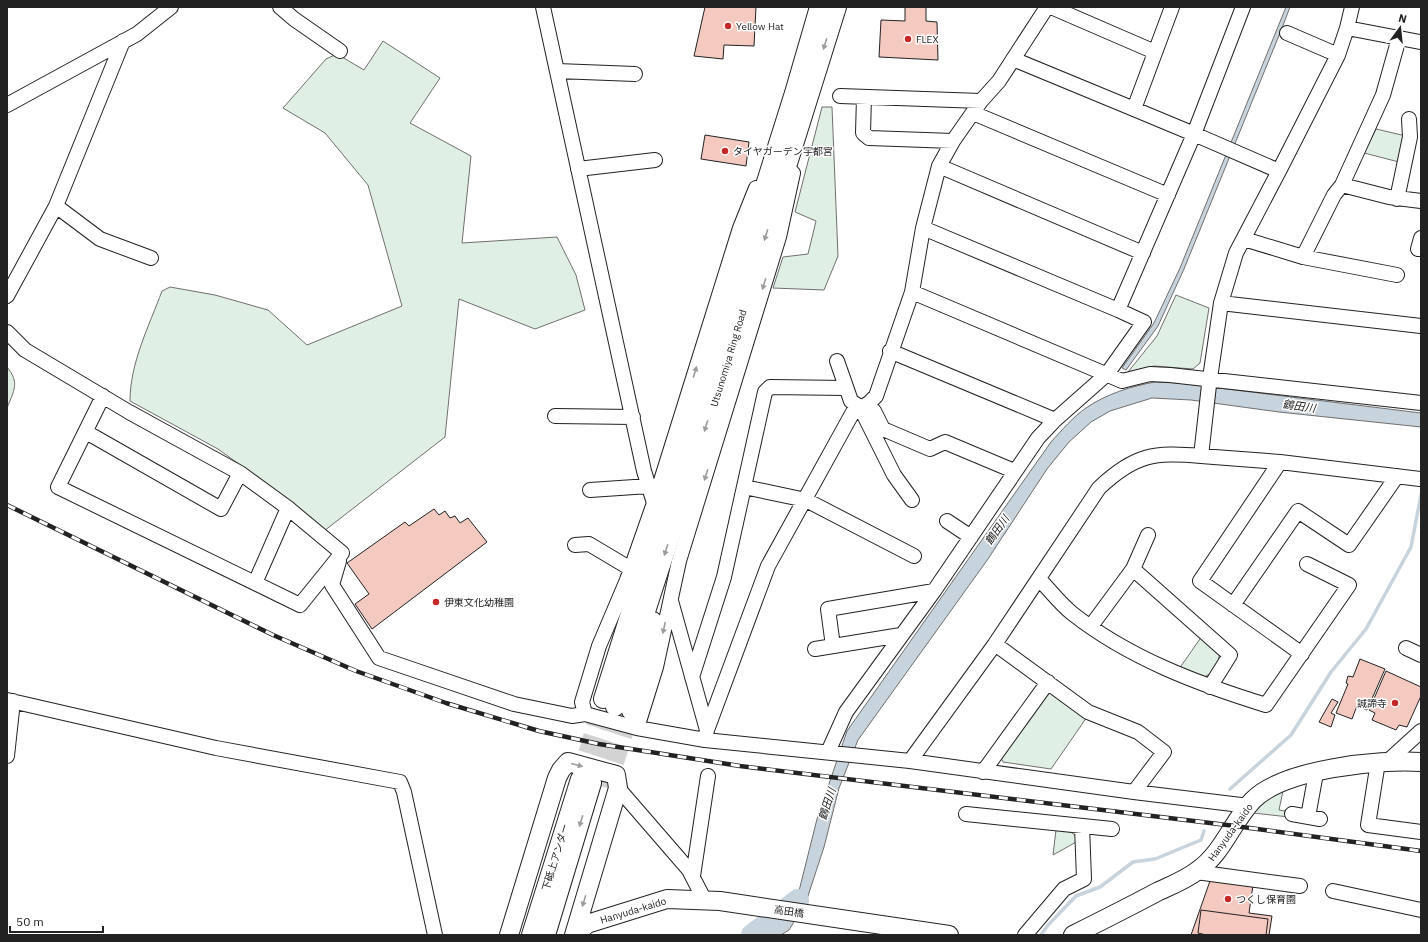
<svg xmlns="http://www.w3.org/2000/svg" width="1428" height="942" font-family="'IBM Plex Sans','Noto Sans JP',sans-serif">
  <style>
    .green { fill: #e0efe3; stroke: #6f6f6f }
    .water { fill: #c7d3dd; stroke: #6f6f6f }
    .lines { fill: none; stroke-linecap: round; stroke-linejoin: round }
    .stream { stroke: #c7d3dd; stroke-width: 3.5 }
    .river { stroke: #c7d3dd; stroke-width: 22 }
    .building { fill: #f3c9c0; stroke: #222 }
    .major-tunnel { stroke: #d3d3d3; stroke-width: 18; stroke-dasharray: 18 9; stroke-linecap: butt }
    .minor-casing { stroke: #222; stroke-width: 16 }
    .major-casing { stroke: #222; stroke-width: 20 }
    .minor { stroke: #fff; stroke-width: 14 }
    .major { stroke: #fff; stroke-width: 18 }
    .rail-casing { stroke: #222; stroke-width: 4.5 }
    .rail { stroke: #fff; stroke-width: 3; stroke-dasharray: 9; stroke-linecap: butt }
    .oneway { fill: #9c9c9c }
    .poi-dot { fill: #c62828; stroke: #fff; stroke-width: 1.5 }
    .labels { text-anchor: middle; stroke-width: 3; stroke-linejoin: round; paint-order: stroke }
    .poi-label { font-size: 10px; fill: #222; stroke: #fff; text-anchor: start }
    .street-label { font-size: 10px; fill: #222; stroke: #fff }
    .water-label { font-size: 11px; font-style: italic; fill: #222; stroke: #fff }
  </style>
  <rect width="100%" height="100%" fill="#fff"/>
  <path class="green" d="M383,41L440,78L410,123L471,156L462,243L557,237L576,275L585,310L535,329L459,299L445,437L324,531L293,503L218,449L130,401C130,363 149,326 162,291L170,287L215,295L268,310L307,345L402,306L368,185L325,133L283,108L326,59L337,54L364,70Z
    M822,107H832L838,256L824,290L773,288L783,257L808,254L816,221L795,212Z
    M1376,129L1406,136L1399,162L1364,153Z
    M1176,295L1209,308L1200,363L1193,369L1154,366L1128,372L1157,336Z
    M7,367C20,383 14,390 7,408Z
    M1202,636L1219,651C1220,665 1214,674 1201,678L1179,669Z
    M1048,689L1087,717L1051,769L1003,762L1000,756Z
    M1283,791L1279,810L1290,812L1289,817L1253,813L1261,803Z
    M1056,830L1071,832L1078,838V841L1053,855Z"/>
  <path class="water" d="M1286,7H1290L1282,28L1184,269L1158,326L1126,370L1122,368L1154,323L1180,268Z
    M1155,382L1178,383L1421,413V427L1279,412L1191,400L1152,398L1110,411L1091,422L1069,442L1047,469L988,559L858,740L839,788L824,847L806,902L789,930L781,935H758L798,895L817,819L847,731L1051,442C1062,430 1073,417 1086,408C1106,394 1132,386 1155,382Z"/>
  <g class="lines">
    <path class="stream" d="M1230,789L1291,735L1331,672L1366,629L1411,547L1421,495
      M1041,935L1048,925L1076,896L1100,887L1133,862L1155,859L1201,840L1204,831"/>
    <path class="river" d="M752,935L798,900"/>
  </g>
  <path class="building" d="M705,7H756L754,46L724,45L723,59L694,56Z
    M905,7H926V21L937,22L938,60L879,57L881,20L905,21Z
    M705,135L749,142L746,166L701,159Z
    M434,509L439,515L445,511L450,518L455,516L460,523L468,518L487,542L372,629L355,604L369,594L347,563L405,522L409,526Z
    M1360,659L1385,669L1367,710L1357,706L1352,719L1336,713L1348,684L1346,683L1348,676L1353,677Z
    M1386,671L1421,687V696L1407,727L1399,725L1396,730L1372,720L1375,713L1369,710Z
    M1332,699L1338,702L1331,713L1335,715L1331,727L1319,722Z
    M1211,878L1253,885L1249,913L1272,916L1269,935H1191Z
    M1201,910L1268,919L1266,935H1206L1198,933Z"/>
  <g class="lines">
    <path class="major-tunnel" d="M580,779L603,699
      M592,783L615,707
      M607,788L631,711"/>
    <g class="minor-casing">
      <path id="minor" d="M280,7L294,19L340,51
        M543,7L644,471L654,503
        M1051,7L1155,52
        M1243,7L1194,134L1279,171L1236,253L1221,303L1421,326
        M1347,28L1352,7
        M1287,33L1338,55
        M123,41L56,206L100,239L151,258
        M1013,59L1134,109L1172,7
        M557,71L635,74
        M840,96L981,101
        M864,97L863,133L869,138L953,141
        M7,105L137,34L171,7
        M973,113L1168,195
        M939,166L1143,253
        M578,169L655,160
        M1279,171L1338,55L1347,28L1420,42
        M1342,185L1389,197L1421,201
        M756,188L740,228L654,503L627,580L599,646L582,702L585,714L637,728L705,740L910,761L1134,792L1249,806
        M1397,199L1410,137L1409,119
        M923,228L1118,310
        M1421,238L1418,249H1421
        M1244,239L1303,257L1397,275
        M1303,257L1334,195L1342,185L1383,95L1399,38
        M912,292L1122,381L1150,374L1170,375L1421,403
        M7,296L56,206
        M7,332L25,350L129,412L240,473L288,508L342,553
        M890,351L1055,420
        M837,361L851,401L860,407L874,411L883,429L930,449L945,442L1014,471
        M103,396L58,487L300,605L342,553
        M860,407L894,475L912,500
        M555,416L633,417
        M86,432L221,509L240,473
        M1201,456L1280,462L1420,479
        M1280,462L1200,581L1302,654
        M744,487L806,500L914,556
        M590,490L649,486
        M947,521L971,537
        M575,545L589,544L631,569
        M339,561L332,585L379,658L514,704L572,716L585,714
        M1133,569L1148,535
        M1039,579C1050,590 1060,604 1073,614C1129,658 1198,684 1266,705L1349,585L1307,564
        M255,583L288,508
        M671,601L707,730
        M1233,605L1298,511L1349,545L1397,476
        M1091,626L1133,569L1230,655L1210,687
        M995,644L1088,712L1138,732L1164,752L1134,792
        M833,646L828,609L934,591
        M1406,648L1421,655
        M815,649L901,635
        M692,677L724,577L765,392L770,387L846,388
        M7,700L216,748L400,782L404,792L435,935
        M637,728L656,667L679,561L779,237L793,173
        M705,740L707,730L768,566L853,412L869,403L876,396L912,292L923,228L939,166L953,141L981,101L999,81L1047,7
        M828,752L846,712L934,591L1038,438L1055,420L1107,374L1144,322L1118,310L1194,134L1134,109
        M7,756L13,701
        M910,761L995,644L1099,488C1135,454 1154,452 1201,456L1209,385L1221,303
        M1388,761L1421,731
        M1378,762L1368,825L1421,832
        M983,772L1048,682
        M618,788L689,870L704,899
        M966,814L1112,829
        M1292,814L1320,819
        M1308,817L1316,773
        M1196,872L1300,886
        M693,876L708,776
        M1333,891L1421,910
        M1025,935L1064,889L1084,879L1082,826"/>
    </g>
    <g class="major-casing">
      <path id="major" d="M603,699L794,93L819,7
        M615,707L697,454L837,7
        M631,711L653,628V621
        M509,935L557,778L561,770L568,762L616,775L618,788L574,935
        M531,935L580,779
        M546,935L592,783
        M575,935L587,924L667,899L720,901L949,935
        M1073,935C1101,921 1129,907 1157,892C1170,886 1185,880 1197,871C1223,853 1232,822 1253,800C1284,769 1379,759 1421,762"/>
    </g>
    <use href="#minor" class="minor"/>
    <use href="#major" class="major"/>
    <g class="rail-casing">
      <path id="rail" d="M7,505L273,635L356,671L446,703L539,731L599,744L740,766L1235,826L1421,851"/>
    </g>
    <use href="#rail" class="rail"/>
  </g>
  <defs><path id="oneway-solid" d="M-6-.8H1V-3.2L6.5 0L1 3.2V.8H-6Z"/></defs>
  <g class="oneway">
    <use href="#oneway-solid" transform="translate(825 44) rotate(107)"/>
    <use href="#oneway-solid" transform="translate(766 235) rotate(107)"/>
    <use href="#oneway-solid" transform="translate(764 284) rotate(107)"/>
    <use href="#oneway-solid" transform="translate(695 372) rotate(-73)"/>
    <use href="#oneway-solid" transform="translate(706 426) rotate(107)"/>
    <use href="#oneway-solid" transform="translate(706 475) rotate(107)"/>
    <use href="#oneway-solid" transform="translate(666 550) rotate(108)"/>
    <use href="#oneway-solid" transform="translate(664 628) rotate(102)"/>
    <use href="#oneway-solid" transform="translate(577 765) rotate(15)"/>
    <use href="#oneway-solid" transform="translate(581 821) rotate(107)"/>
    <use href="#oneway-solid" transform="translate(584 901) rotate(107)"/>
  </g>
  <g class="poi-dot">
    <circle cx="728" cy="26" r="4"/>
    <circle cx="908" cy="39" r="4"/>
    <circle cx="725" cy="151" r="4"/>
    <circle cx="436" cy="602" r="4"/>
    <circle cx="1395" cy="703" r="4"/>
    <circle cx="1228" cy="899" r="4"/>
  </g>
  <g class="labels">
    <g class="poi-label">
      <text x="736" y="30">Yellow Hat</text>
      <text x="916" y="43">FLEX</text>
      <text x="733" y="155">タイヤガーデン宇都宮</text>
      <text x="444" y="606">伊東文化幼稚園</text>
      <text x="1387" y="707" text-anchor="end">誠諦寺</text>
      <text x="1236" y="903">つくし保育園</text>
    </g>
    <g class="street-label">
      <text transform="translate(728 358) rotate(-73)" y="4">Utsunomiya Ring Road</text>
      <text transform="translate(1230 832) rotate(-54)" y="4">Hanyuda-kaido</text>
      <text transform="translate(555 857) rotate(-73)" y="4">下砥上アンダー</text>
      <text transform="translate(633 910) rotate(-17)" y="4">Hanyuda-kaido</text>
      <text transform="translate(789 911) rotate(8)" y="4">高田橋</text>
    </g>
    <g class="water-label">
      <text transform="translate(1299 406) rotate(8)" y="4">鶴田川</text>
      <text transform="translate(997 530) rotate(-55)" y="4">鶴田川</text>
      <text transform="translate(827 804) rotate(-72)" y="4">鶴田川</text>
    </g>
  </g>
  <rect width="1428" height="942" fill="none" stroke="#222222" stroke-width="16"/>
  <g transform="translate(1400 28) rotate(15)" stroke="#ffffff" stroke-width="3" paint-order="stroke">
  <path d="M0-3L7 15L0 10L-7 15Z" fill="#222222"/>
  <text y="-6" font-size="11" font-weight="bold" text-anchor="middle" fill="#222222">N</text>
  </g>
  <path d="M10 926v6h93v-6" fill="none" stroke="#222222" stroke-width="2"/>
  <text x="16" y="926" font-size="12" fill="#222222" stroke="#ffffff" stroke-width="3" paint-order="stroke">50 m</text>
</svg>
